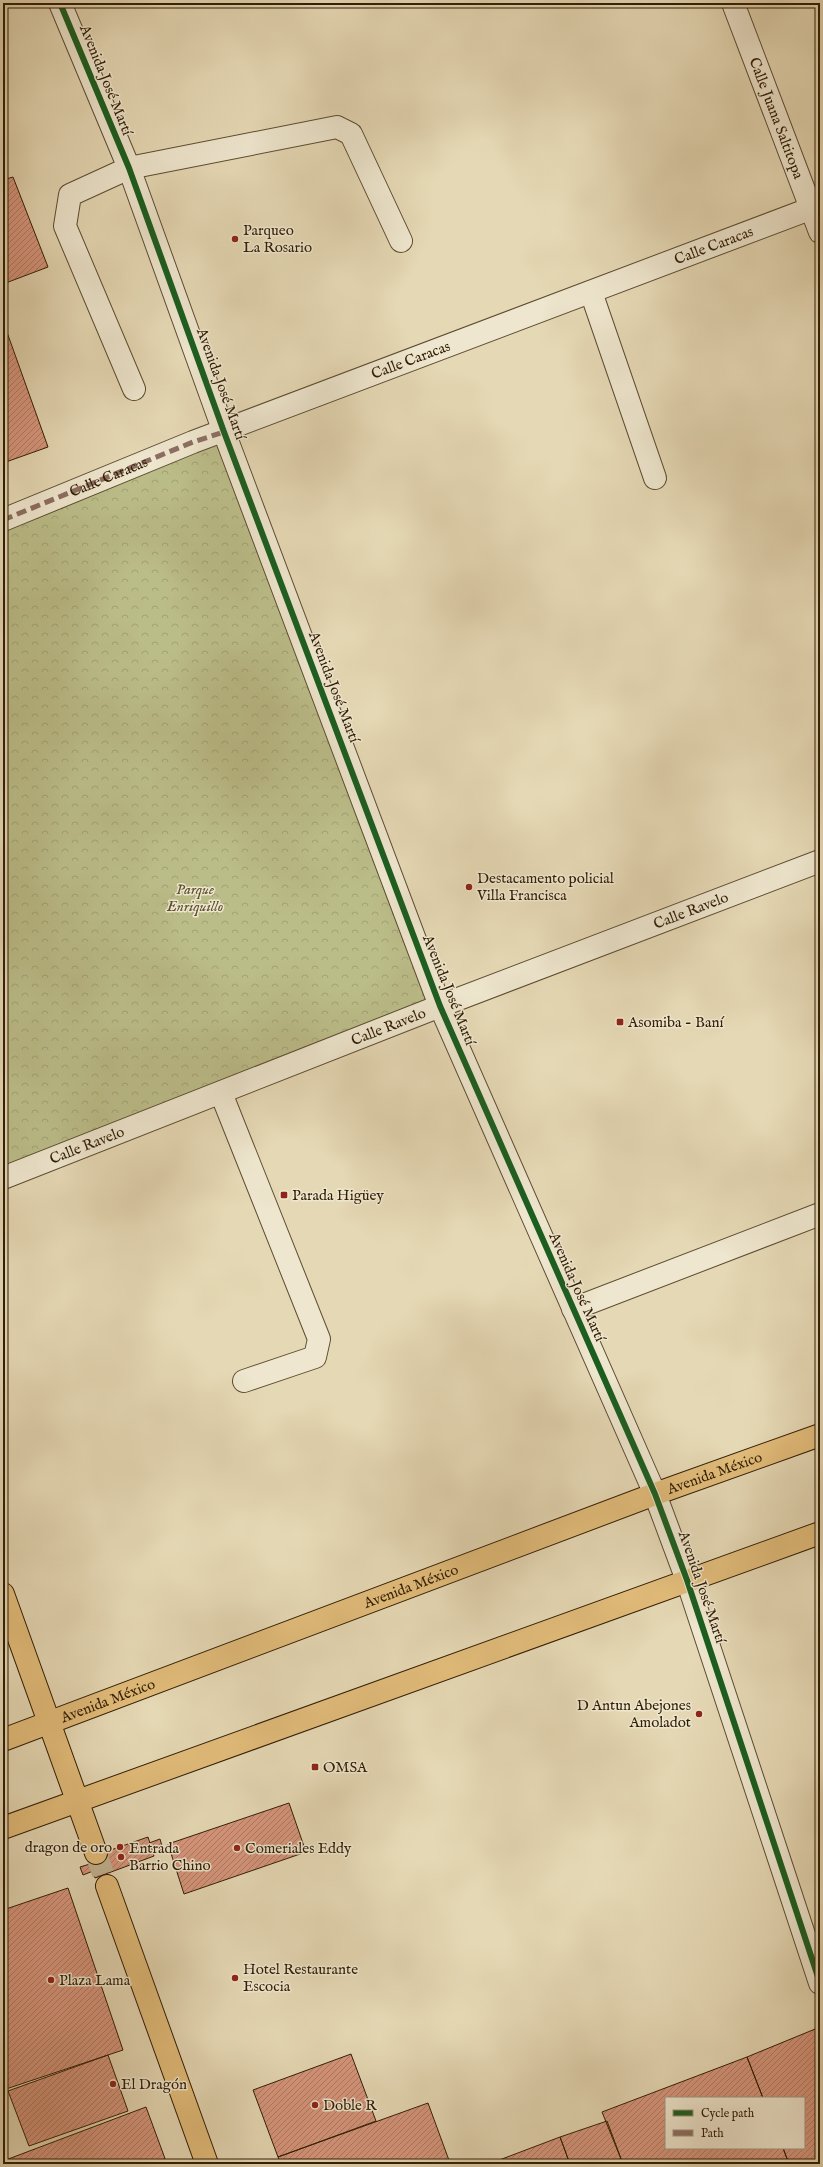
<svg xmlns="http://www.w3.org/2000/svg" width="823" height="2167" font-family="'IM FELL English',serif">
  <defs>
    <pattern id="park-crowns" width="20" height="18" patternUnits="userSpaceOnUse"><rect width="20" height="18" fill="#bbbd89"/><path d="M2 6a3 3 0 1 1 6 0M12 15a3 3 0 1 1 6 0" fill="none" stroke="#a1a275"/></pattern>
    <pattern id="building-hatch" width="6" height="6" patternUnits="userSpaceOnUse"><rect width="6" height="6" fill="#d7967d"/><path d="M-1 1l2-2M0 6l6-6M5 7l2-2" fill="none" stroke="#af7a64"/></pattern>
  </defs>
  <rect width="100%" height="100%" fill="#e5d8b4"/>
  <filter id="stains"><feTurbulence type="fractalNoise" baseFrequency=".005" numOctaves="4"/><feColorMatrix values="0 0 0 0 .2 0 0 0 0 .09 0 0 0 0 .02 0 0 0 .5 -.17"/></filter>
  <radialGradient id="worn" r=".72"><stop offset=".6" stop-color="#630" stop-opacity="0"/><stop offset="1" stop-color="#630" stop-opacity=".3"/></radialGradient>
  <path fill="url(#park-crowns)" stroke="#766d47" d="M224,432L440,1006L3,1178V521Z"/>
  <path fill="url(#building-hatch)" stroke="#301d05" d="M13,177L48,267L3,284V180Z
    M3,321L48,447L3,463Z
    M289,1803L306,1852L184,1894L168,1844Z
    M148,1837L154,1856L95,1878L88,1858Z
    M160,1839L162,1846L152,1850L149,1843Z
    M90,1864L93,1871L83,1875L80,1867Z
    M68,1888L123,2050L3,2090V1910Z
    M820,2027V2164H789L783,2148H804V2098H763L747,2057Z
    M351,2054L376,2121L278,2157L253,2090Z
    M108,2055L128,2111L29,2146L8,2091Z
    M747,2057L763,2098H666V2148H783L789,2164H623L602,2112Z
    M428,2103L450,2163L281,2164L278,2157Z
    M146,2107L167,2164H3V2161Z
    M607,2121L623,2164H570L560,2137Z
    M560,2137L570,2164H504L502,2159Z
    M502,2159L504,2164H489Z"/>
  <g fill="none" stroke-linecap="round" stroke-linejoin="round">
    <path stroke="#c1b391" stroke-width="22" stroke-dasharray="22 11" stroke-linecap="butt" d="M96,1853L107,1886"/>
    <defs>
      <g id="minor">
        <path d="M60,3L129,168L224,432L440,1006L655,1494L687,1580L820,1983"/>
        <path id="s1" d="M733,3L820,232"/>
        <path d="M591,292L655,478"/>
        <path d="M134,389L65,226L70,195L129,168L337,127L351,134L401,241"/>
        <path id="s2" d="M3,520L193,442L820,205"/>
        <path d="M221,1093L319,1339L315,1357L244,1381"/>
        <path id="s3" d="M3,1178L440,1006L820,861"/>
        <path d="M573,1309L820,1214"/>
      </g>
      <g id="major">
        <path d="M3,1594L96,1853"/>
        <path id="s4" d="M3,1740L655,1494L820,1435"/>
        <path d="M3,1828L820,1533"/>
        <path d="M107,1886L207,2164"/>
      </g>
    </defs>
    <use href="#minor" stroke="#5d4c31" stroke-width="24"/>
    <use href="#major" stroke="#301d05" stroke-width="24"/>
    <use href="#minor" stroke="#eee6ce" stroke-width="22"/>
    <use href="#major" stroke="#e2bc7a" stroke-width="22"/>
    <path stroke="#8d6e63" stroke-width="5" stroke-dasharray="10 5" stroke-linecap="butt" d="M3,520L193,442L224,432"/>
    <defs>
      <path id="cycleway" d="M60,3L129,168L224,432L440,1006L655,1494L687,1580L820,1983"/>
    </defs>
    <use href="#cycleway" stroke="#eee6ce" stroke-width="8"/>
    <use href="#cycleway" stroke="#1b5e20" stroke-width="6"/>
  </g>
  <g fill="#8f2418" stroke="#eee6ce" stroke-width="1.5">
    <circle cx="235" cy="239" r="4"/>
    <circle cx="469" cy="887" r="4"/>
    <rect x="616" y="1018" width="8" height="8" rx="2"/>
    <rect x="280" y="1191" width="8" height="8" rx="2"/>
    <circle cx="699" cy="1714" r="4"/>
    <rect x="311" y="1763" width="8" height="8" rx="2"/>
    <circle cx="120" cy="1847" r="4"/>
    <circle cx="237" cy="1848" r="4"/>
    <circle cx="121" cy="1857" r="4"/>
    <circle cx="235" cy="1978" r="4"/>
    <circle cx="51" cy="1980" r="4"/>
    <circle cx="113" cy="2084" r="4"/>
    <circle cx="315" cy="2105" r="4"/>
  </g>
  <g text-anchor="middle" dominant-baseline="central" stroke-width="3" stroke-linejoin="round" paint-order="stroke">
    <g font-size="15" fill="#301d05" stroke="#eee6ce">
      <text transform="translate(106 80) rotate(68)">Avenida José Martí</text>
      <text stroke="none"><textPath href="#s1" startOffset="123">Calle Juana Saltitopa</textPath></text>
      <text stroke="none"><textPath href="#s2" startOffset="762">Calle Caracas</textPath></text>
      <text stroke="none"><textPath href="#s2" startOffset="438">Calle Caracas</textPath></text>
      <text transform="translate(221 384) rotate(70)">Avenida José Martí</text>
      <text stroke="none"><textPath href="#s2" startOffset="114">Calle Caracas</textPath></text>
      <text transform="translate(334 687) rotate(69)">Avenida José Martí</text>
      <text stroke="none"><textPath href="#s3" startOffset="738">Calle Ravelo</textPath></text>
      <text transform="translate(449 990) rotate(68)">Avenida José Martí</text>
      <text stroke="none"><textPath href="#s3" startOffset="414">Calle Ravelo</textPath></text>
      <text stroke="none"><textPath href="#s3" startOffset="90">Calle Ravelo</textPath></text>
      <text transform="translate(577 1287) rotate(66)">Avenida José Martí</text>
      <text stroke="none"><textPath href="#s4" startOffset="760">Avenida México</textPath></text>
      <text stroke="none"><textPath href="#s4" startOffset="436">Avenida México</textPath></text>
      <text transform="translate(702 1587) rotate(71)">Avenida José Martí</text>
      <text stroke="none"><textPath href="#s4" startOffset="112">Avenida México</textPath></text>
    </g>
    <g font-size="15" fill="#301d05" stroke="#eee6ce" text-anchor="start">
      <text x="243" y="230">Parqueo<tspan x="243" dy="17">La Rosario</tspan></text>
      <text x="477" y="878">Destacamento policial<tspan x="477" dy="17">Villa Francisca</tspan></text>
      <text x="628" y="1022">Asomiba - Baní</text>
      <text x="292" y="1195">Parada Higüey</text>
      <text x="691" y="1705" text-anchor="end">D Antun Abejones<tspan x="691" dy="17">Amoladot</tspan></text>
      <text x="323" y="1767">OMSA</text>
      <text x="112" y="1847" text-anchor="end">dragon de oro</text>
      <text x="129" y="1848">Entrada<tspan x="129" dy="17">Barrio Chino</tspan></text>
      <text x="245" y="1848">Comeriales Eddy</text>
      <text x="243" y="1969">Hotel Restaurante<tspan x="243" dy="17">Escocia</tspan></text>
      <text x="59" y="1980">Plaza Lama</text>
      <text x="121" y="2084">El Dragón</text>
      <text x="323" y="2105">Doble R</text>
    </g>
    <g font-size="15" font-style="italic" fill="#5a4d2d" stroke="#eee6ce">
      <text x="195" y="889">Parque<tspan x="195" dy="17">Enriquillo</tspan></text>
    </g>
  </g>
  <rect width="823" height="2167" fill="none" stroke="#e5d8b4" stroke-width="16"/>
  <rect x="4" y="4" width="815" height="2159" fill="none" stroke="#301d05" stroke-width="2"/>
  <rect x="8" y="8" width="807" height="2151" fill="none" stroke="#301d05"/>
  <rect x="665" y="2097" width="140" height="52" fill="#eee6ce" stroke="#a2967e"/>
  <rect x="673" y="2110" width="20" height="6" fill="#1b5e20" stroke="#a2967e"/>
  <text x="701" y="2117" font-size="12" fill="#301d05">Cycle path</text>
  <rect x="673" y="2130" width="20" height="6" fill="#8d6e63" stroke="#a2967e"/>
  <text x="701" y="2137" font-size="12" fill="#301d05">Path</text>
  <rect width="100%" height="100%" filter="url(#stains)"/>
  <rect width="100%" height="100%" fill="url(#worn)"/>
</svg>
